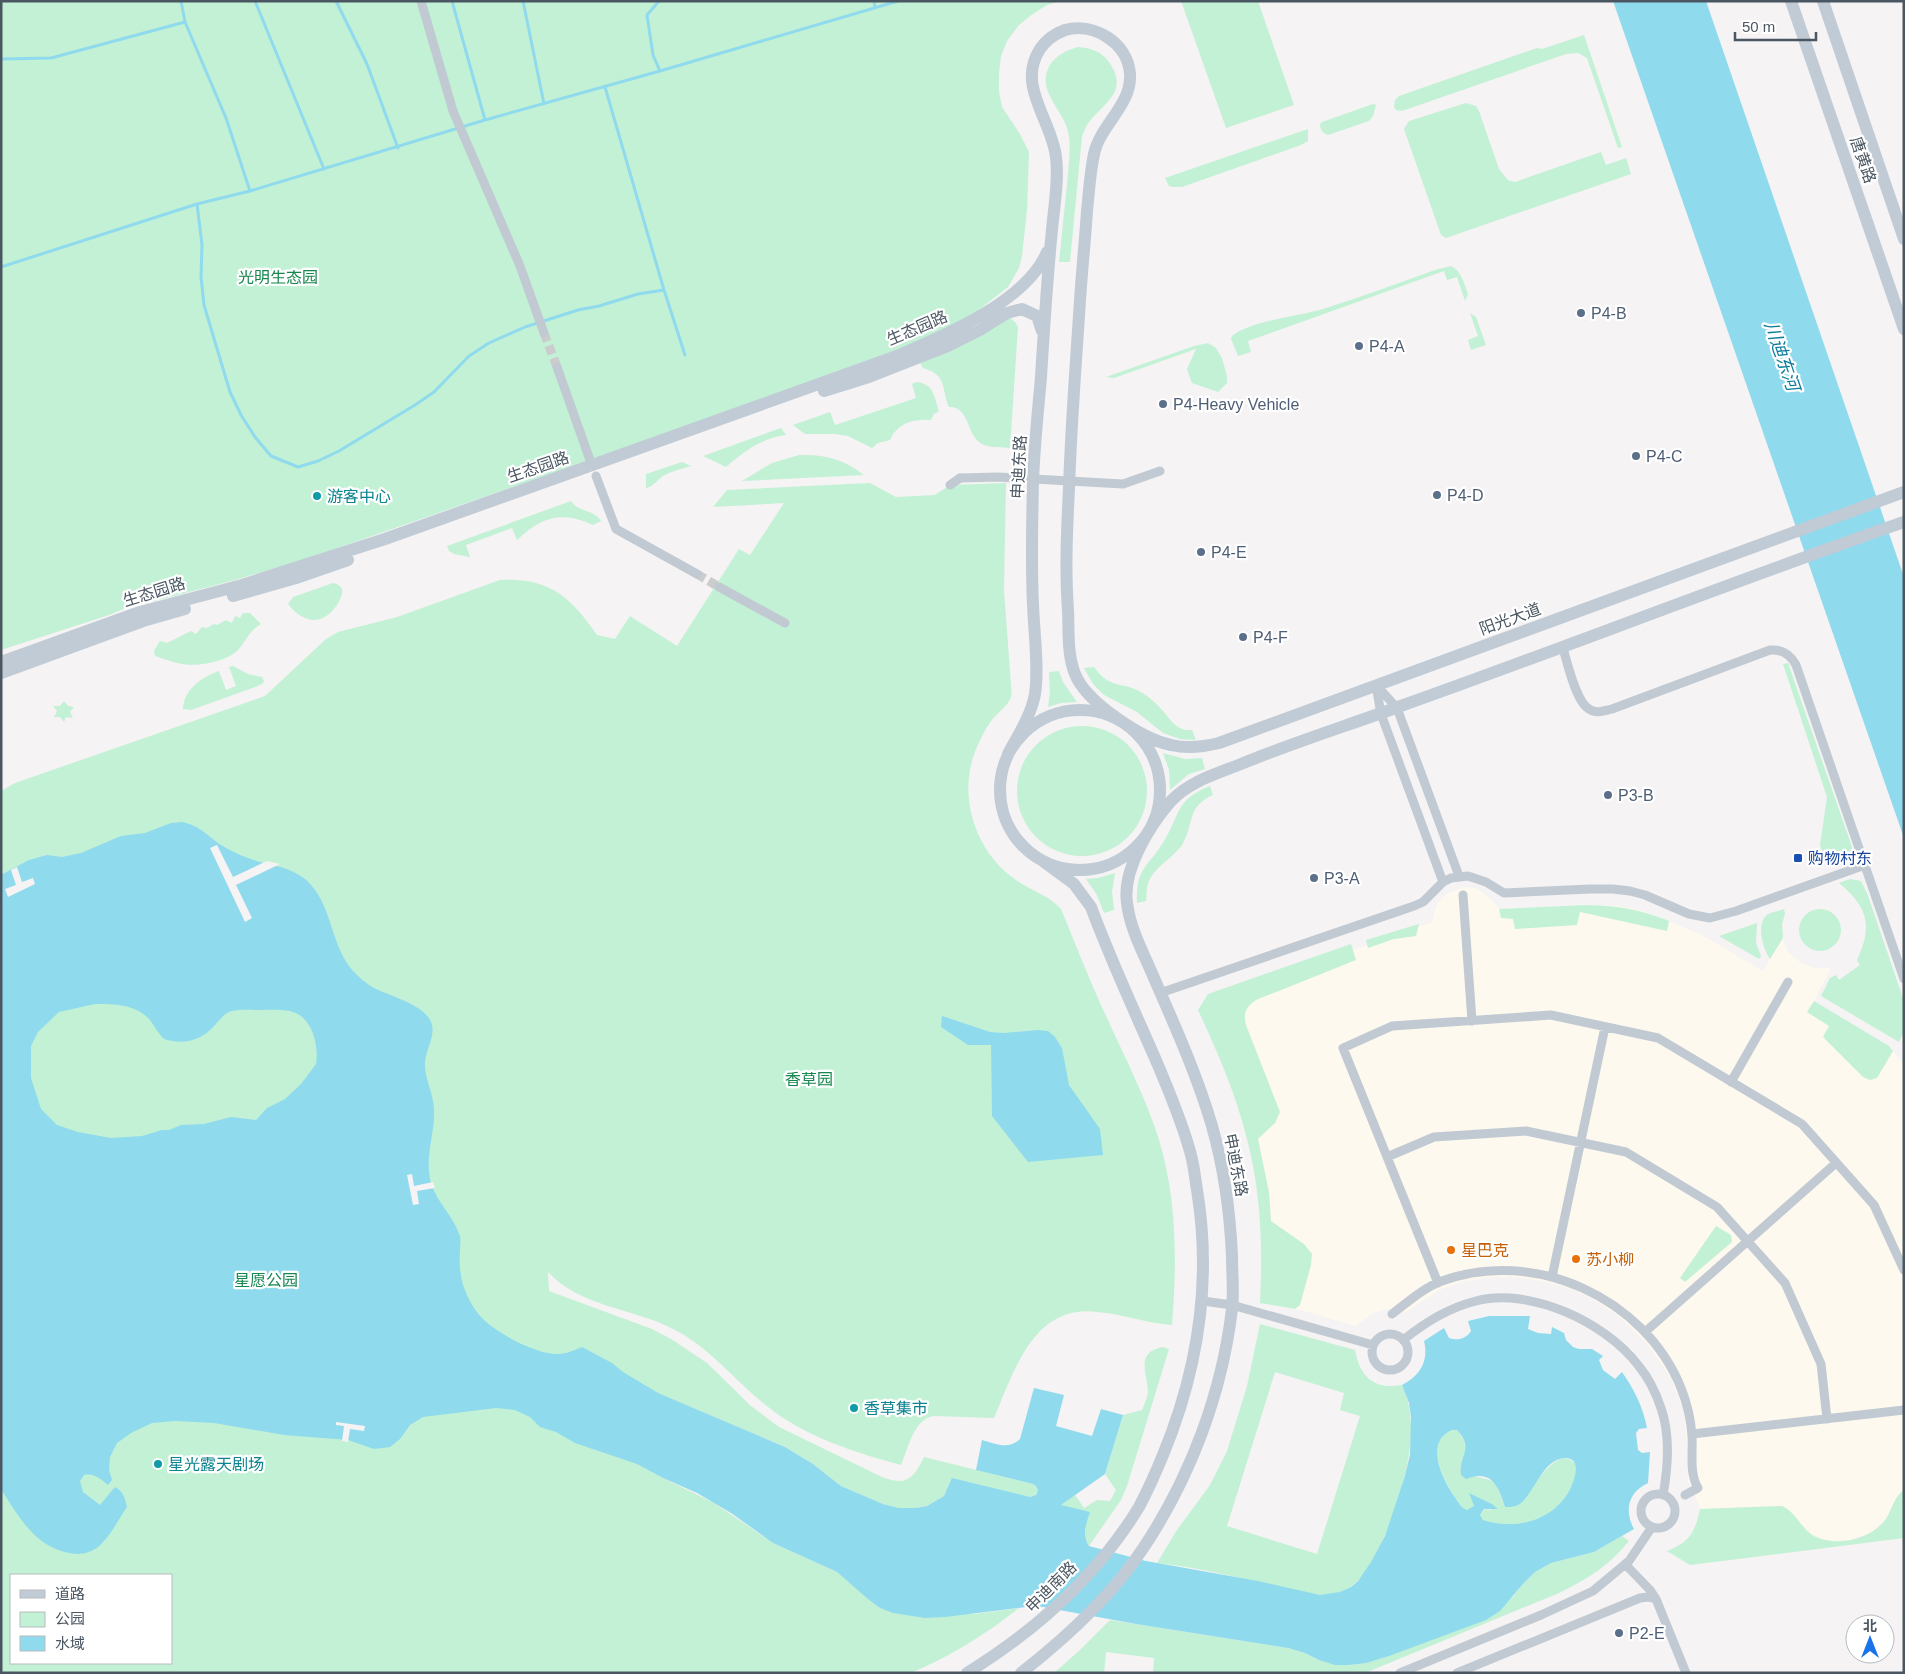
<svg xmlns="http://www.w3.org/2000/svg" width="1905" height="1674" font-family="Arial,'Noto Sans SC',sans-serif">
  <rect width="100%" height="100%" fill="#f5f3f3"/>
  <path fill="#fdf9ef" d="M1464,887L1475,888L1486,894L1499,909L1587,905L1618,906L1644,911L1702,935L1763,971L1783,938L1788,952L1801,963L1815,968H1831L1814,1001L1889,1046L1904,1064V1490L1896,1498L1887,1517L1872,1532L1850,1540L1837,1541L1822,1539L1812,1534L1782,1506L1700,1509L1693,1489L1688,1482L1687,1447L1684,1412L1671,1378L1648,1345L1623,1320L1600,1303L1572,1289L1547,1282L1518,1277H1489L1462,1282L1439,1290L1406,1312L1387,1309L1373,1313L1356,1326L1304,1311L1273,1306L1260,1147L1222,997L1432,922L1437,903L1446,894Z"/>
  <path fill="#c3f1d5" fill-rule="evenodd" d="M1,1H1061L1047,5L1030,16L1019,25L1007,41L1001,56L999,74V91L1002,107L1020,134L1029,152L1027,210L1022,256L1019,268L1008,287L963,322L919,342L717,416L300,561L235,580L151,602L142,595L128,599L126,608L109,615L1,650Z
    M1181,1H1258L1294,105L1226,128Z
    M1584,35L1622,147L1618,148L1587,58L1578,53L1566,54L1402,111L1396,110L1394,107L1395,100L1399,96L1537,48L1542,49Z
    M1078,47C1092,48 1103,52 1111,65C1129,94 1100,105 1087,125C1085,128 1084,132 1082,136L1070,262H1059C1062,236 1064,211 1067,185C1068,170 1071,151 1069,136C1066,113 1043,98 1046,76C1049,59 1063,51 1078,47Z
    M1466,103L1476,106L1479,111L1499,169L1508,180L1515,182L1601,152L1606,165L1626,158L1631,174L1446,238L1441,235L1404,129L1409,121Z
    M1373,104L1376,105L1373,116L1369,121L1328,135C1323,134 1320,129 1320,124L1322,122Z
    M1308,129V141L1301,145L1182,187H1172L1169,186L1165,178Z
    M1451,266C1461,270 1464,284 1468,294L1465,301L1457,277L1447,280L1444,271L1248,341L1251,352L1238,356L1231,339L1232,336C1250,321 1300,316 1323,309C1361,297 1398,283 1435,270Z
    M1470,313L1476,317L1486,345L1471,350L1468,340L1478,336Z
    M1008,316L1015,322L1018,327L1010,448C1001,447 990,448 982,444C966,436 970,406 949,407C941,389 948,375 923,368L919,361Z
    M1208,343L1216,348L1222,358L1227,376V383L1218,392L1192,383L1187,369L1196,349L1114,378L1106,377L1194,346Z
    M917,382C934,384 934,397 939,411L934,414L931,420C913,419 898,423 890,440L878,443L872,448L848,436L835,434H805L793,425L830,412L835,425L916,398L912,384Z
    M781,428L786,435C762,438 744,451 726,467L703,456Z
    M799,455C824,454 844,459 864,475L742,481L772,463Z
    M682,462L691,466C681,469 672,471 663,476C657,480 653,487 646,488V474Z
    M870,483L896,497L935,495L950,485L1006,483L1004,590L1011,685C1011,688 1012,694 1011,697C1008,706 997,713 991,721C985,729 981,738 977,747C956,794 975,852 1016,880C1031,891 1049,895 1061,909C1076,945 1090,982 1107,1018C1125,1058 1146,1098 1159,1140C1177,1199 1177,1263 1172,1325C1146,1323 1122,1314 1097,1312C1033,1304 1014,1372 994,1418L934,1416C914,1418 908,1449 901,1465C854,1452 805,1437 767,1406C736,1382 712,1350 677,1331C636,1308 581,1308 548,1272L549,1291L652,1329L671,1339L707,1363L751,1406L779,1427L882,1477C906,1486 913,1480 924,1457L1033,1484C1038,1487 1039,1490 1036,1495L1030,1497L948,1488L944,1496L927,1506L915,1508H899L883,1504L841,1486L813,1464L785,1447L669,1398L638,1464L663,1478L714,1503L773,1543L837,1572L880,1608L975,1614L1019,1608C983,1636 953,1655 911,1673H1V791L15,783L265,696L326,639L338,632L397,617L500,580C549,577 571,597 597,635L615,639L630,616L677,646L739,549L750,555L784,503L713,507L727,490ZM11,1575H171V1663H11Z
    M571,501C579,513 594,509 601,521L593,525C562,511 542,516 517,540L512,528L466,545L470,557L454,554L449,551L447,546Z
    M333,583C337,584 341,585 342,590C343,595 339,601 337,605C322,627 303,623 288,604L293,597Z
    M243,613H250L261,624C249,631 246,641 238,650C233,655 224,659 217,661C190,668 181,665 155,656L154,651L160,641L167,643L191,631L196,634L202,627L207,628L214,624L217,625L226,620L232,623L235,616L240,618Z
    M1788,663L1852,847L1850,858L1837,867L1827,866L1820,845L1827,797L1783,664Z
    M233,666L248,674L262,677L264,681L262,684L255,687L191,710L183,709C184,689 202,677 219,671L226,690L236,686L229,667Z
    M1094,667C1111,691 1123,680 1144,694C1150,698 1157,704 1162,710C1172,721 1176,731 1192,730L1196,740L1180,739L1163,733L1137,712L1104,695L1093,684L1084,668Z
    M1059,671L1063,682L1077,702L1061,703L1048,707L1050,692L1049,672Z
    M64,701L68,706L74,707L70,712L73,718L66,717L64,722L60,717H54L57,711L53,706H60Z
    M1017 791a65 65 0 1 1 130 0a65 65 0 1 1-130 0Z
    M1163,753L1185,759L1202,758L1205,769L1189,774L1170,790L1169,770Z
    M1210,786L1213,795C1186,807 1195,823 1182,845C1173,858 1157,865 1150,879C1146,886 1147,894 1146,901L1137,903C1136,866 1148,868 1164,841C1181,813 1175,800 1210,786Z
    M1115,873L1112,892L1114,910L1104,913L1097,895L1086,879L1098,878Z
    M1850,879L1861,881L1867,893L1904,1001V1031L1899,1042L1821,996L1830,978L1836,975L1839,980L1860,965L1857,960C1873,926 1868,907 1839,883Z
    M1587,905C1619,906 1639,909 1669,921L1667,931L1580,912L1577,925L1515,929L1513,919L1501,918L1499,909Z
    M1799 930a21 21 0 1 1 42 0a21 21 0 1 1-42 0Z
    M1784,909L1785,914L1782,924L1783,938L1770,959C1763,949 1755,923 1768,914C1772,912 1779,911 1784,909Z
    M1757,923L1756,943L1761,956L1759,959L1719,936Z
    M1419,924L1416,936L1394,939L1368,948L1366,940Z
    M1351,944L1356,960L1256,1000C1246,1007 1243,1013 1246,1025L1280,1112L1275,1123L1258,1139L1269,1192L1271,1221L1304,1244L1312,1254L1311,1265L1300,1305L1295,1309L1260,1303C1263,1247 1261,1193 1247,1139C1236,1094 1217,1051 1198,1010L1208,994Z
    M1814,1001L1889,1046L1893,1051L1877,1078L1870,1080L1863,1077L1823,1037L1829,1026L1807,1012Z
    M1716,1226L1731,1235L1732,1242L1685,1282L1680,1278Z
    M1260,1324L1355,1350C1360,1377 1374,1390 1402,1385C1419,1422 1409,1463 1398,1500C1391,1524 1371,1574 1349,1588C1341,1593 1330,1596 1320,1595C1303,1595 1285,1588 1268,1584C1232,1576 1194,1567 1157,1563L1177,1530L1210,1485L1227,1451L1247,1386ZM1275,1372L1344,1393L1340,1410L1360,1416L1317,1554L1227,1526Z
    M1163,1347L1169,1349L1127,1486L1121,1500L1089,1546C1085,1538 1085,1533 1086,1524L1061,1505L1075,1495L1084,1508L1097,1500L1110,1501L1116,1490L1105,1474L1123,1415L1142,1410C1144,1405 1148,1397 1148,1391C1147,1373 1135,1352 1163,1347Z
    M1452,1430H1457C1469,1443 1466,1454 1460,1469L1474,1476L1490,1480L1496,1484L1505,1507C1510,1507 1515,1507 1520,1503C1530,1495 1554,1446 1572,1461C1577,1464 1576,1470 1575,1475C1574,1481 1571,1487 1568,1493C1550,1522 1514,1530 1483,1520L1480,1515L1485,1509L1491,1510L1492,1504L1470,1494L1474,1506L1467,1510C1461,1508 1457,1502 1454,1496C1442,1479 1424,1442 1452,1430Z
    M1904,1490V1538L1690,1565L1667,1551C1690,1542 1695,1532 1700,1509L1782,1506C1796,1512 1800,1527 1812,1535C1835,1548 1871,1540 1886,1519C1892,1509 1894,1497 1904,1490Z
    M1622,1536L1629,1541C1610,1565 1586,1580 1559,1593L1365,1673H1153L1154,1658L1106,1652L1104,1673H1054L1080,1650L1110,1620L1288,1648L1305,1653L1319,1660L1512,1598L1523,1584L1535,1572L1551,1563L1594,1552Z"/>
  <path fill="#90daee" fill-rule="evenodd" d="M1613,1H1706L1904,577V838Z
    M182,822C201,826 206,835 221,845C229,850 240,855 248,858C268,866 288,865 305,879C334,903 329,949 357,975C361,979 365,982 369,985C385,996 427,1003 432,1025C435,1036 426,1050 425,1062C424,1079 434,1093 434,1110C435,1130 427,1151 429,1171C430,1197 452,1212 460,1236C461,1240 460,1245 460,1251C459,1262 460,1274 463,1285C467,1296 473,1309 482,1318C496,1333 539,1356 560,1354C568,1353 575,1350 582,1347L612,1363L623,1372L658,1393L785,1447L813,1464L841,1486L883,1504L899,1508H915L927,1506L944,1496L952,1478L1022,1495L1030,1497L1036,1495C1039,1490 1038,1487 1033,1484L976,1470L982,1440C996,1444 1009,1450 1020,1439L1034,1388L1064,1395L1056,1426L1092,1436L1101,1409L1123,1415L1105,1474L1061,1505L1090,1512C1086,1524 1082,1535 1089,1546L1146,1561L1258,1581L1320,1595L1340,1592L1351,1587L1358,1581L1371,1562L1385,1536L1404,1479L1410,1455L1411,1417L1409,1403L1402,1385C1420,1376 1429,1361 1424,1341L1444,1328L1449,1338C1457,1341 1466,1339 1471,1331L1468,1321L1489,1316H1530L1528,1329L1538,1333L1551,1334L1552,1327L1564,1333L1566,1340L1573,1347L1579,1349H1592L1603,1356L1599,1360L1603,1370L1615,1379L1622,1372C1634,1389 1643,1407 1647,1428L1639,1429L1636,1433L1638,1450L1642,1453L1650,1452L1648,1483C1628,1492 1624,1511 1634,1529L1594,1552L1551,1563L1535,1572L1523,1584L1500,1611L1486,1620L1389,1656L1366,1663L1348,1665H1335L1319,1660L1305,1653L1288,1648L1136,1624L1043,1607H1026L945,1617L925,1618L893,1613L880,1608L868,1599L837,1572L773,1543L731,1513L697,1493L663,1478L637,1464L575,1443L556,1432L540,1427L530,1417L515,1410L496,1408L423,1417L410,1425L400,1439L390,1447L374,1449L348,1440L284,1435L214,1423L175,1421L152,1423L131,1433L117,1443L110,1457L109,1470L112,1480L108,1485C100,1479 95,1473 84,1475L80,1481L83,1492L100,1505L115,1487C123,1491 125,1498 127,1507C118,1520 110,1537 98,1547C88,1554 80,1555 69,1553C34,1546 19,1517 1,1489V875L29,860L47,855L62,857L81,853L121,836L145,833L171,823ZM95,1004C114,1004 136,1004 150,1020C155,1027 158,1033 164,1039C184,1045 201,1041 215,1025C220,1020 225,1012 232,1011C240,1009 251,1010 259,1010C270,1010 283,1009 293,1012C313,1018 319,1047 316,1064L301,1084L285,1099L267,1108L256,1120L231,1117L204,1124L181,1125L169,1130H162L142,1136L111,1138L78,1132L57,1125L41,1109L31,1078V1046L38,1032L59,1012ZM1452,1430H1457C1475,1449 1458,1456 1461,1475L1466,1479C1492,1469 1498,1486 1505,1507C1508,1507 1513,1507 1516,1506C1534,1498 1541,1459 1565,1458C1584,1458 1573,1484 1568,1493C1550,1522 1514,1530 1483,1520L1480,1515L1484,1509H1498L1492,1504L1469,1493L1474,1506L1467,1510C1461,1508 1458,1502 1454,1496C1442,1479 1424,1442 1452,1430Z
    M942,1016L990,1032L1003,1033L1038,1030L1048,1031L1055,1037L1062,1048L1069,1085L1100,1129L1103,1155L1028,1162L992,1116L991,1045H968L941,1027Z"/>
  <path fill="#f5f3f3" d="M217,845L233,877L267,861L280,864L236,885L252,918L245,922L210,848Z
    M17,867L22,882L33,878L35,884L8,897L5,889L16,885L11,870Z
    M412,1174L414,1186L433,1182L435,1188L417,1191L419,1204L413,1205L407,1175Z
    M336,1422L365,1426L364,1431L350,1429L348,1442L342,1441L344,1426L336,1425Z"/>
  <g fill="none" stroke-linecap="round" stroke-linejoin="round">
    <path stroke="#90daee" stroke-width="3" d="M255,1L324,169
      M336,1L367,64L398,148
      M452,1L485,120
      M523,1L544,104
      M659,1L647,15L653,55L660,71
      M874,1L875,8
      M185,22L226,118L250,191
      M1,59L51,58L185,22L181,1
      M605,87L664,290L685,355
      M197,204L202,245L201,277L204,305L230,392L241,415L255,437L271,456L298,467L318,461L339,451L415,405L434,392L469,356L489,343L525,327L578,310L599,306L638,294L664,290
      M1,267L197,204L250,191L485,120L660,71L898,1"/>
    <path stroke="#caccce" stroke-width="9" stroke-dasharray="9 4.5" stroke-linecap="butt" d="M544,333L557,367
      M697,574L719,587"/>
    <path stroke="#c1cad2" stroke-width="9" d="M421,1L453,111L520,266L544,333
      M557,367L590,460
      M596,476L616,529L697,574
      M950,485L960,478
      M719,587L785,623
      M1563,648C1567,662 1576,702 1589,709C1596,714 1604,711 1612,709L1770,650C1782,649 1790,654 1796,665L1904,979
      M1376,685L1397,708L1459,876
      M1376,685L1381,714L1443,882
      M1463,895L1472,1021
      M1160,993L1414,906L1423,902L1443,882L1451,878L1468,876L1486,882L1504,893L1590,889H1613L1630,891L1645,895L1689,914L1710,918L1736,911L1865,865
      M1731,1082L1788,982
      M1387,1157L1434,1137L1526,1131L1626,1152L1717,1207L1785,1283L1821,1364L1827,1419
      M1552,1277L1605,1027
      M1438,1283L1343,1048L1392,1026L1551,1015L1658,1038L1802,1124L1874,1205L1904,1270
      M1203,1301L1232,1305L1373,1345
      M1392,1314C1408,1302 1423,1288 1442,1281C1534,1247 1645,1298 1681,1388C1687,1403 1691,1421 1692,1436C1693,1453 1689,1473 1698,1488L1685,1495
      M1645,1332L1836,1163
      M1372 1352a18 18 0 1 1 36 0a18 18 0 1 1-36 0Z
      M1403,1340C1426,1322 1448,1308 1476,1301C1530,1287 1605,1322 1638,1365C1648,1377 1656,1393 1661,1408C1670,1434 1668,1468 1663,1495
      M1692,1434L1904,1410
      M1641 1511a17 17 0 1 1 34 0a17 17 0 1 1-34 0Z
      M1625,1564L1650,1590L1656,1599L1686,1673
      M1400,1673L1541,1615L1593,1591L1629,1561L1652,1527
      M1457,1673L1640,1598L1648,1597L1656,1599"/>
    <path stroke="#c1cbd6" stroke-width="12" d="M1791,1L1904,329
      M1823,1L1904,239
      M824,391L869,377L948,346L980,330L1007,313L1022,309L1037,316L1042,331
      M233,596L296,578L348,560
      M1,662L140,612L242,585L385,539L897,356C944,336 1027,301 1047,252
      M1,673L143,621L185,609
      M1000 790a80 80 0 1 1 160 0a80 80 0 1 1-160 0Z
      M1008,754C1018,735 1031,716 1035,694C1039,668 1034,632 1033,605C1031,564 1032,523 1033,483C1034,447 1038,412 1041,377C1044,328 1047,279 1052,230C1054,206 1059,181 1056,157C1052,120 1016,86 1040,49C1046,40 1054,34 1065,30C1094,22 1128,43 1130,74C1132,105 1100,125 1094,154C1090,173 1089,192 1087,211C1085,241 1082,270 1080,300C1076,363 1071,425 1069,488C1067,528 1065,569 1068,610C1069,631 1067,654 1075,674C1086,702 1142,739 1171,745C1188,749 1203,747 1219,743L1904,492
      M967,1673C1035,1631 1097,1576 1139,1507C1148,1490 1156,1472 1163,1455C1198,1370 1212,1281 1197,1190C1195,1178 1194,1166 1191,1155C1183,1124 1170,1094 1158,1065C1135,1012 1111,961 1091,907L1074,884L1044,862
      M1021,1673C1067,1637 1112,1596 1144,1547C1191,1476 1222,1393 1232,1309C1234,1292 1232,1274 1232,1256C1230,1212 1224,1168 1212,1126C1197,1075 1175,1026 1154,978C1144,954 1130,929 1127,903C1122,870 1150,825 1171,801C1190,781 1216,774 1241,764C1292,743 1346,726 1398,707C1567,647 1734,581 1904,522"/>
    <path stroke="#c1cad2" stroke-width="9" d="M960,478L998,477L1123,484L1160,471"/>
  </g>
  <g fill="#5c6f8a" stroke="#fff" stroke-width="2">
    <circle cx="1581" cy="313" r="5"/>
    <circle cx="1359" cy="346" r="5"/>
    <circle cx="1163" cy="404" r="5"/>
    <circle cx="1636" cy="456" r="5"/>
    <circle cx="1437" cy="495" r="5"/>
    <circle cx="1201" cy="552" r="5"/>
    <circle cx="1243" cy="637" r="5"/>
    <circle cx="1608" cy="795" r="5"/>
    <circle cx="1314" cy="878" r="5"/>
    <circle cx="1619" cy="1633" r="5"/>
  </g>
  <g fill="#0f9aa8" stroke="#fff" stroke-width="2">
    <circle cx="317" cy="496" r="5"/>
    <circle cx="854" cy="1408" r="5"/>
    <circle cx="158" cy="1464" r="5"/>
  </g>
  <rect fill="#1a4fb4" stroke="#fff" stroke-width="2" x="1793" y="853" width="10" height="10" rx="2.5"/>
  <g fill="#e8710a" stroke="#fff" stroke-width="2">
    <circle cx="1451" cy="1250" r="5"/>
    <circle cx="1576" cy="1259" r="5"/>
  </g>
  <g text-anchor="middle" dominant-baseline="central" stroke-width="4.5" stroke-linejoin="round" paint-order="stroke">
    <g font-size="16" fill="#4a5661" stroke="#fff">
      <text transform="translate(1863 160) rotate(71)">唐黄路</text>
      <text transform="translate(917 328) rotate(-23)">生态园路</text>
      <text transform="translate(538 467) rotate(-19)">生态园路</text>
      <text transform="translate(1019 467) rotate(-87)">申迪东路</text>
      <text transform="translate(154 592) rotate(-17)">生态园路</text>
      <text transform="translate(1510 619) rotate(-20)">阳光大道</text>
      <text transform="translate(1236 1165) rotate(79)">申迪东路</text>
      <text transform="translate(1051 1587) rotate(-45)">申迪南路</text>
    </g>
    <g font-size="16" fill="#17864f" stroke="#fff">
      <text x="278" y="277">光明生态园</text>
      <text x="809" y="1079">香草园</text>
      <text x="266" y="1280">星愿公园</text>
    </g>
    <g font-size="16" fill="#4e5e75" stroke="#fff" text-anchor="start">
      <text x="1591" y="313">P4-B</text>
      <text x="1369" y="346">P4-A</text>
      <text x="1173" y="404">P4-Heavy Vehicle</text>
      <text x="1646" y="456">P4-C</text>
      <text x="1447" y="495">P4-D</text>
      <text x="1211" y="552">P4-E</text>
      <text x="1253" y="637">P4-F</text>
      <text x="1618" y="795">P3-B</text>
      <text x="1324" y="878">P3-A</text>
      <text x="1629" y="1633">P2-E</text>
    </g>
    <g font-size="16" fill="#0d838f" stroke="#fff" text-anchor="start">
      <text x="327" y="496">游客中心</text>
      <text x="864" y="1408">香草集市</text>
      <text x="168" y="1464">星光露天剧场</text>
    </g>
    <g font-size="16" fill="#164399" stroke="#fff" text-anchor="start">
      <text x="1808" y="858">购物村东</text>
    </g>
    <g font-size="16" fill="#c56008" stroke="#fff" text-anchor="start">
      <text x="1461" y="1250">星巴克</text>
      <text x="1586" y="1259">苏小柳</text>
    </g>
    <g font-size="18" font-style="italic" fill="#0c7c9b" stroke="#fff">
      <text transform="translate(1782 356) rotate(71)">川迪东河</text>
    </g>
  </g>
  <rect width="1905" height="1674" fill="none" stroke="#4a5661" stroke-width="5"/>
  <rect x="10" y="1574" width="162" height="90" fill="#ffffff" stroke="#b7bbc0"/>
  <rect x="20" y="1590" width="25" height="8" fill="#c1cbd6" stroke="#b7bbc0"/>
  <text x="55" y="1599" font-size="15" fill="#4a5661">道路</text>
  <rect x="20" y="1612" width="25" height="15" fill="#c3f1d5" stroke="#b7bbc0"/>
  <text x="55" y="1624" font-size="15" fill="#4a5661">公园</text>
  <rect x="20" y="1636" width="25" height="15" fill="#90daee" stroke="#b7bbc0"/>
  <text x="55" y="1649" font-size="15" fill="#4a5661">水域</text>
  <g transform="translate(1870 1639)"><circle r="24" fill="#ffffff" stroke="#b7bbc0"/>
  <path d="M0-4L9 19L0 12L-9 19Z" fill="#1a73e8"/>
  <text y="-8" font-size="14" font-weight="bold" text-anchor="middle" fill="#4a5661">北</text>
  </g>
  <path d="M1735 32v8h81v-8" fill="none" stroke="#4a5661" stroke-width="2.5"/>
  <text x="1742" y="32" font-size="15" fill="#4a5661" stroke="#ffffff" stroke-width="4" paint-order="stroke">50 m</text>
</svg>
